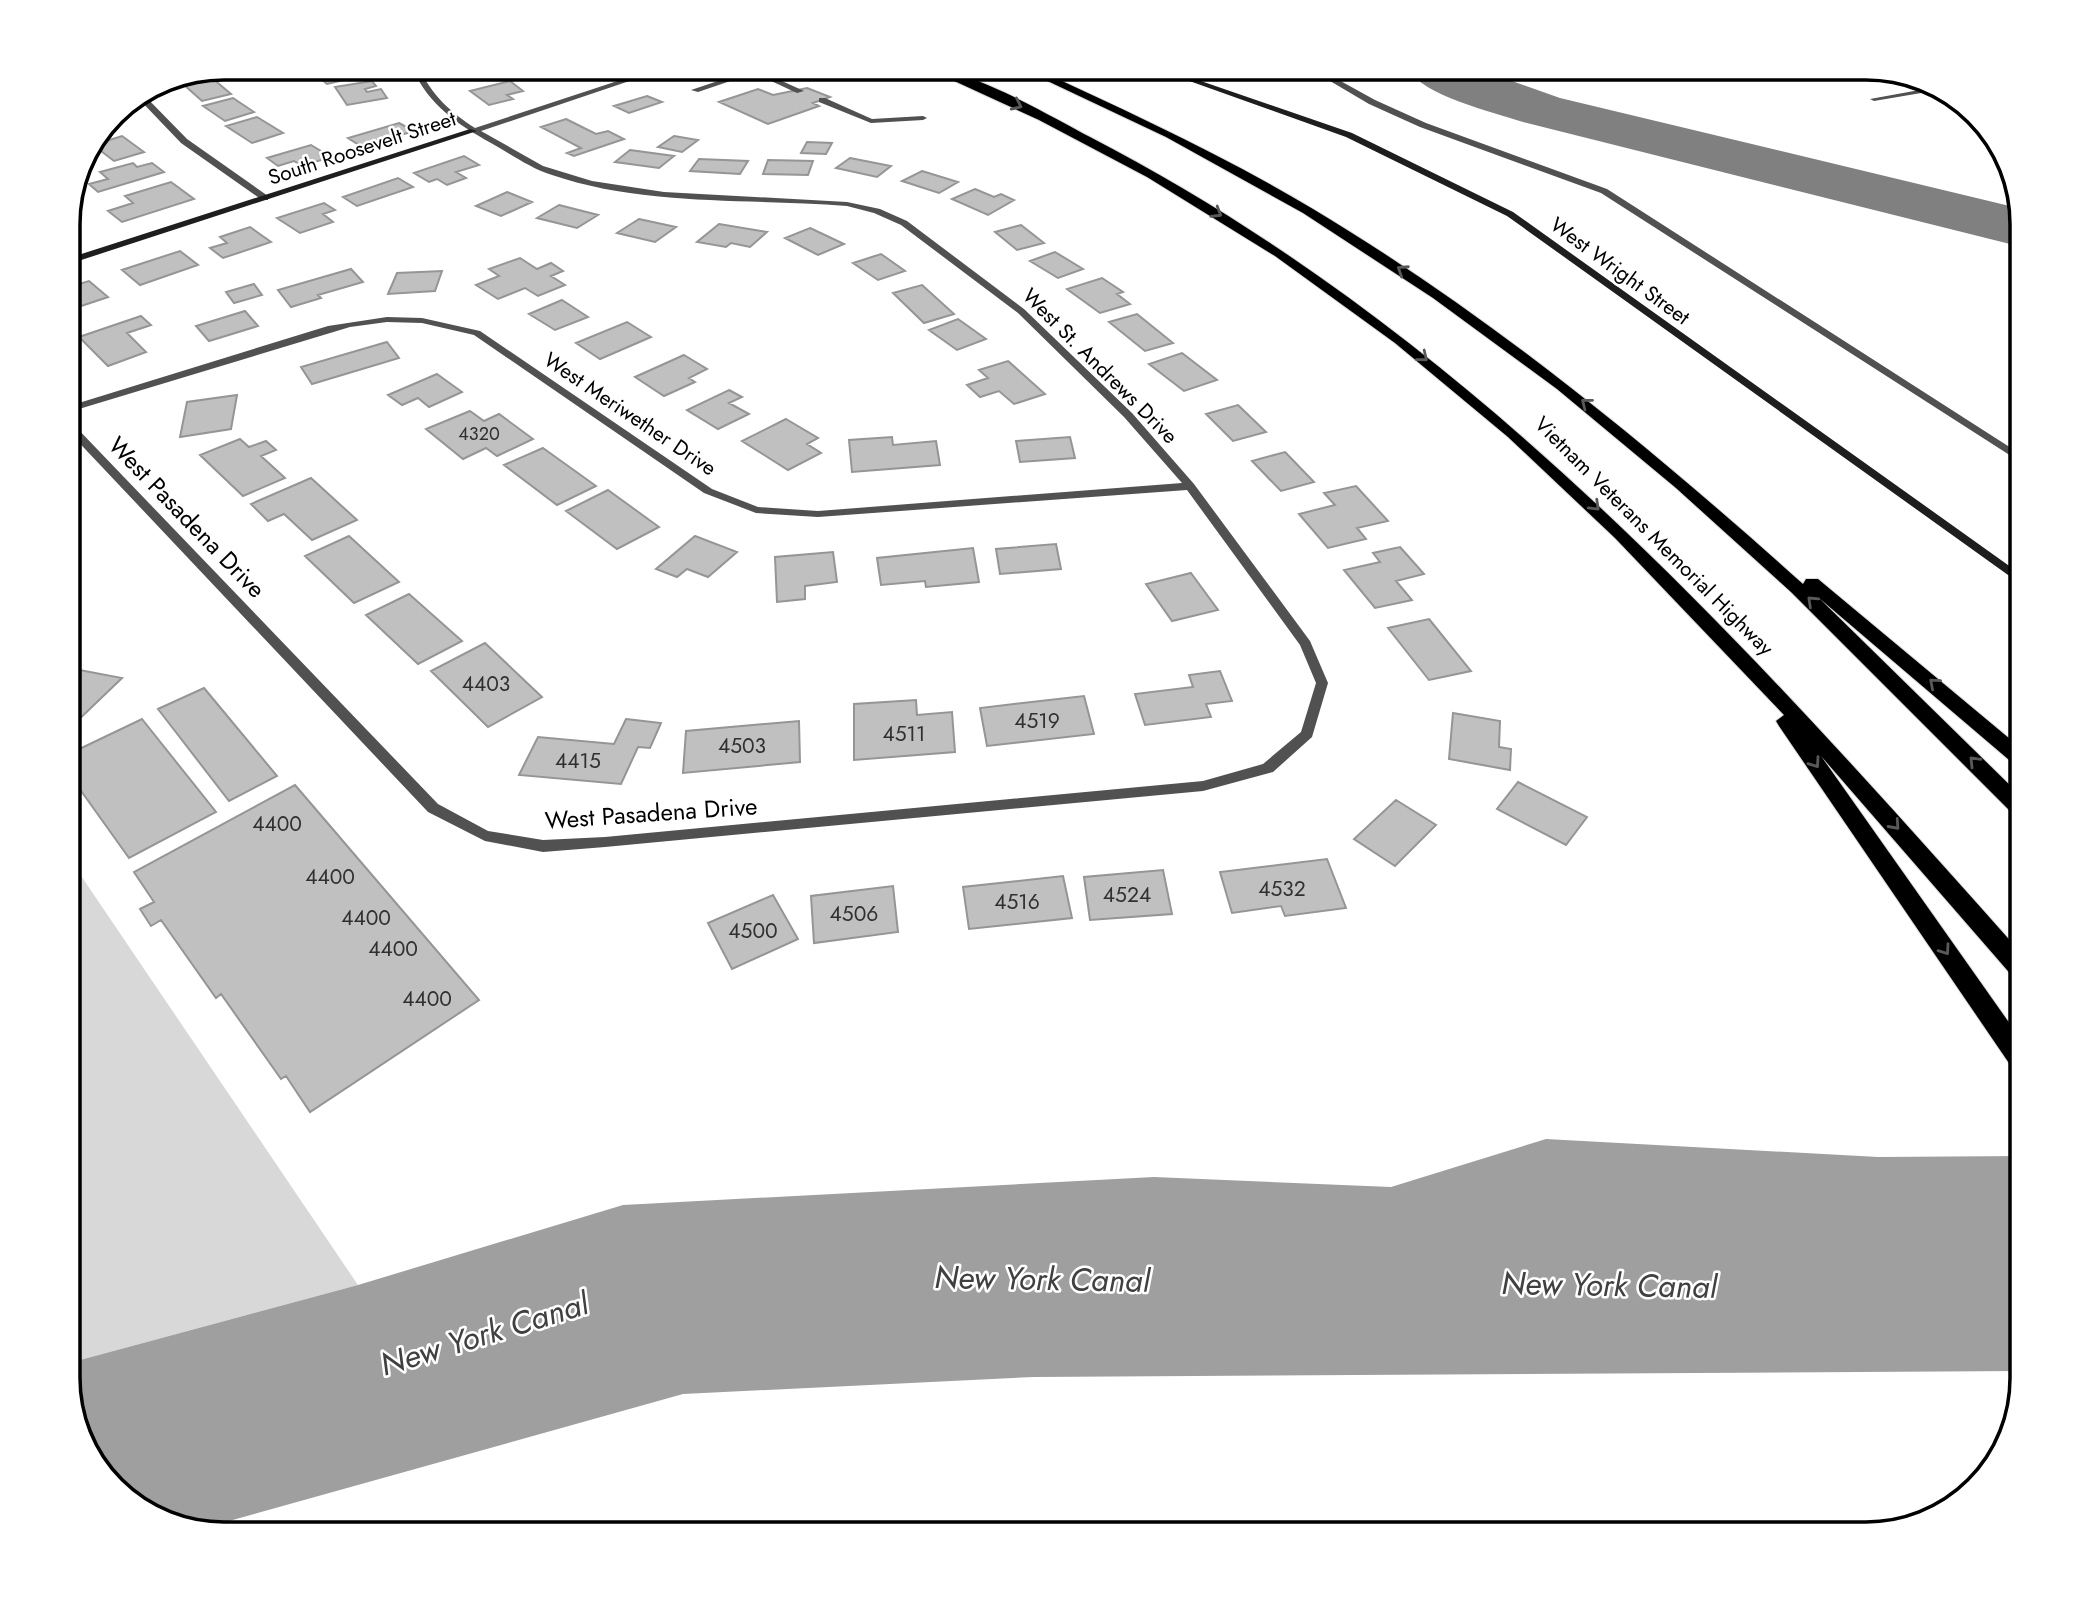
<svg xmlns="http://www.w3.org/2000/svg" width="2090" height="1603" font-family="Jost,sans-serif">
  <rect width="100%" height="100%" fill="#fff"/>
  <path fill="#d8d8d8" d="M69,858L358,1285L69,1363Z"/>
  <path fill="#9f9f9f" d="M1546,1139L1878,1157L2022,1156V1371L1034,1377L683,1394L204,1528L129,1502L85,1448L69,1388V1363L358,1285L623,1205L1154,1177L1391,1187Z"/>
  <g fill="none" stroke-linecap="round" stroke-linejoin="round">
    <path fill="#808080" fill-rule="evenodd" d="M1406,68H1475L1560,98L2018,208L2022,247L1523,122C1490,111 1426,97 1406,68Z"/>
  </g>
  <path fill="#c0c0c0" stroke="#959595" stroke-width="2" d="M330,68H368L374,73L327,84L313,72Z
    M212,78L231,94L202,101L183,84Z
    M372,81L376,86L365,89L367,92L381,89L387,98L347,105L335,87Z
    M510,81L523,91L507,95L513,99L489,105L470,91Z
    M807,88L830,97L813,103L819,106L768,124L719,102L758,89L773,95Z
    M647,96L662,102L629,113L614,106Z
    M233,98L254,112L225,121L203,106Z
    M257,117L283,133L252,143L226,126Z
    M566,119L596,134L608,131L624,139L574,156L567,153L581,148L541,127Z
    M399,123L414,131L362,147L348,138Z
    M122,136L144,152L114,161L93,145Z
    M674,136L698,140L682,152L658,147Z
    M807,142L832,143L826,154L801,153Z
    M311,145L331,157L302,166L294,161L278,166L267,158Z
    M630,150L674,156L659,168L615,162Z
    M464,156L479,165L456,172L466,178L447,185L437,179L429,182L414,173Z
    M850,158L891,166L877,177L836,168Z
    M699,159L748,161L740,174L690,171Z
    M768,160L813,161L808,175L763,174Z
    M133,163L137,167L152,163L164,172L98,192L89,184L108,179L100,172Z
    M922,171L958,182L939,193L902,181Z
    M398,178L413,187L357,206L343,197Z
    M171,182L194,199L122,222L108,211L133,203L125,196Z
    M975,189L994,197L1001,194L1014,200L988,215L952,199Z
    M507,192L532,202L501,216L476,206Z
    M324,203L335,210L323,214L333,222L300,233L277,218Z
    M559,205L598,215L577,228L537,218Z
    M639,219L676,227L655,242L617,233Z
    M719,224L767,232L750,247L731,243L726,247L697,242Z
    M1021,225L1044,243L1017,250L995,232Z
    M250,227L271,242L223,258L210,248L227,243L220,237Z
    M810,228L844,244L818,255L785,238Z
    M180,251L198,265L140,285L122,270Z
    M1055,252L1083,269L1058,278L1030,261Z
    M881,254L905,271L878,280L853,263Z
    M520,258L537,269L551,263L563,271L551,276L565,285L538,296L525,288L498,299L476,285L499,276L489,269Z
    M351,269L363,282L318,295L321,298L291,307L278,290Z
    M442,271L435,291L388,294L397,273Z
    M1102,278L1123,292L1117,294L1130,304L1100,313L1067,289Z
    M89,281L108,297L69,310V287Z
    M254,284L262,295L234,303L226,292Z
    M922,285L954,314L924,323L893,293Z
    M562,300L588,317L555,330L529,314Z
    M245,311L258,326L209,341L196,326Z
    M1137,314L1173,343L1145,351L1109,322Z
    M141,316L151,325L127,333L146,352L108,366L79,337Z
    M958,319L986,339L957,350L929,330Z
    M627,322L651,337L600,359L576,343Z
    M387,342L399,358L312,384L301,367Z
    M1182,353L1217,380L1184,391L1149,364Z
    M684,355L707,369L689,378L695,382L664,396L635,377Z
    M1008,361L1045,394L1014,404L999,391L980,397L967,385L988,378L979,370Z
    M437,374L462,392L429,407L418,398L402,405L388,395Z
    M729,390L742,397L729,403L749,414L718,429L687,410Z
    M237,395L231,429L180,437L187,402Z
    M1238,405L1266,432L1233,441L1206,414Z
    M470,411L484,421L499,414L533,439L497,456L486,448L463,459L426,429Z
    M786,419L818,438L807,444L821,453L788,470L742,441Z
    M892,437L893,445L936,441L940,465L852,472L849,440Z
    M1070,437L1075,458L1020,462L1016,441Z
    M240,439L249,447L266,441L276,450L261,456L285,478L243,496L200,455Z
    M543,448L596,486L557,505L504,465Z
    M1285,452L1314,482L1281,491L1252,461Z
    M311,478L357,520L312,540L284,514L268,521L251,504Z
    M1356,486L1388,521L1357,528L1366,539L1328,548L1299,514L1335,505L1324,493Z
    M608,490L659,527L617,549L566,511Z
    M349,536L399,582L354,603L305,556Z
    M695,536L737,552L708,577L687,569L677,577L656,569Z
    M1056,544L1061,569L1000,574L996,549Z
    M1400,547L1424,574L1396,581L1412,600L1375,608L1344,570L1380,562L1373,553Z
    M973,548L979,582L926,587L925,581L881,585L877,558Z
    M833,552L837,582L805,586V599L777,602L775,557Z
    M1191,573L1218,610L1172,621L1146,584Z
    M409,594L462,641L418,664L366,615Z
    M1429,619L1471,671L1429,680L1388,628Z
    M485,643L542,697L488,727L431,671Z
    M69,668L122,678L69,729Z
    M1220,671L1232,701L1206,704L1211,717L1145,725L1135,694L1193,687L1189,675Z
    M204,688L277,776L229,801L158,709Z
    M1084,696L1094,734L987,746L980,708Z
    M916,700L917,715L952,712L955,752L854,760V704Z
    M1453,713L1500,721L1499,747L1511,749L1510,770L1449,759Z
    M142,719L216,812L129,858L69,774V754Z
    M626,719L661,723L650,748L638,747L621,784L519,775L538,737L614,744Z
    M799,721L800,762L683,773L686,731Z
    M1518,782L1587,817L1566,845L1497,809Z
    M295,785L479,1000L310,1112L286,1076L281,1079L221,994L216,998L161,920L151,926L140,909L154,902L134,872Z
    M1396,800L1436,825L1395,866L1354,839Z
    M1327,859L1346,908L1285,916L1281,906L1232,913L1220,872Z
    M1163,870L1172,914L1090,920L1084,877Z
    M1063,876L1072,918L969,929L963,887Z
    M893,886L898,932L814,943L811,896Z
    M773,895L798,939L732,969L708,923Z"/>
  <g fill="none" stroke-linecap="round" stroke-linejoin="round">
    <defs>
      <path id="highway" d="M926,68C969,68 1050,116 1090,137C1469,333 1743,640 2022,954V981L2014,978L1821,756L2022,1041V1072L2013,1069L1779,726L1776,721L1784,715L1615,538L1508,437L1395,343L1275,256L1147,177L1039,120Z
        M1020,68H1034C1129,112 1223,155 1313,209C1490,315 1649,446 1803,584L1806,579H1818L2022,749V767L2015,765L1819,598L2022,797V818L2015,816L1791,592L1676,488L1557,389L1433,298L1303,213L1166,137Z"/>
    </defs>
    <use href="#highway" stroke="#dbdbdb" stroke-width="2"/>
    <path fill="#515151" fill-rule="evenodd" d="M744,68H753L804,91L797,93L754,73L698,92L691,90L748,71Z
      M1308,68H1317L1375,100L1426,123L1607,189L2022,455V463L1601,193L1420,127L1369,104Z
      M1925,89L1933,91L1874,101L1870,99Z
      M819,98H825L872,119L923,116L927,118L923,120L871,123L819,102Z"/>
    <path fill="#515151" fill-rule="evenodd" d="M412,68H419C432,95 450,112 475,128L657,68H668L481,131L543,166L592,181L664,192L847,202L880,209L907,221L1024,309L1132,413L1194,484L1310,641L1328,683L1312,737L1273,772L1203,791L605,847L543,852L485,841L428,812L69,432V423L73,424L438,804L488,831L543,840L605,837L1203,781L1263,764L1301,732L1316,683L1300,645L1187,490L818,517L756,513L704,493L474,335L422,323L387,322L350,327L69,412V406L328,326L387,317L422,318L480,331L712,489L758,507L818,511L1182,483L1124,417L1018,313L901,225L874,213L847,206C749,198 646,207 552,175C530,168 511,154 491,143C457,124 429,105 412,68Z
      M143,94L187,139L268,196V200H262L181,143L137,97Z"/>
    <path fill="#1e1e1e" fill-rule="evenodd" d="M1153,68H1163L1352,133L1513,212L2022,575V585L1507,216L1346,137Z
      M470,129L477,131L69,264V258Z"/>
    <use href="#highway" fill="#000" fill-rule="evenodd"/>
  </g>
  <defs><path id="oneway-chevron" d="M-2-3.5L2.5 0L-2 3.5" fill="none" stroke-width="1.6" stroke-linecap="round" stroke-linejoin="round" transform="scale(1.75)"/></defs>
  <g stroke="#595959">
    <use href="#oneway-chevron" transform="translate(1017 105) rotate(25)"/>
    <use href="#oneway-chevron" transform="translate(1217 213) rotate(31)"/>
    <use href="#oneway-chevron" transform="translate(1402 270) rotate(-147)"/>
    <use href="#oneway-chevron" transform="translate(1423 357) rotate(39)"/>
    <use href="#oneway-chevron" transform="translate(1586 403) rotate(-142)"/>
    <use href="#oneway-chevron" transform="translate(1595 506) rotate(44)"/>
    <use href="#oneway-chevron" transform="translate(1812 601) rotate(-137)"/>
    <use href="#oneway-chevron" transform="translate(1934 683) rotate(-139)"/>
    <use href="#oneway-chevron" transform="translate(1974 761) rotate(-134)"/>
    <use href="#oneway-chevron" transform="translate(1815 763) rotate(55)"/>
    <use href="#oneway-chevron" transform="translate(1895 825) rotate(48)"/>
    <use href="#oneway-chevron" transform="translate(1945 950) rotate(55)"/>
  </g>
  <g text-anchor="middle" dominant-baseline="central" stroke-width="5" stroke-linejoin="round" paint-order="stroke">
    <g font-size="18" fill="#303030">
      <text x="479" y="434">4320</text>
    </g>
    <g font-size="21" fill="#000" stroke="#fff">
      <text transform="translate(362 148) rotate(-18)">South Roosevelt Street</text>
      <text transform="translate(1620 271) rotate(36)">West Wright Street</text>
      <text transform="translate(1100 366) rotate(45)">West St. Andrews Drive</text>
      <text transform="translate(630 414) rotate(34)">West Meriwether Drive</text>
      <text transform="translate(1654 536) rotate(45)">Vietnam Veterans Memorial Highway</text>
    </g>
    <g font-size="21" fill="#303030">
      <text x="486" y="684">4403</text>
      <text x="1037" y="721">4519</text>
      <text x="904" y="734">4511</text>
      <text x="742" y="746">4503</text>
      <text x="578" y="761">4415</text>
      <text x="277" y="824">4400</text>
      <text x="330" y="877">4400</text>
      <text x="1282" y="889">4532</text>
      <text x="1127" y="895">4524</text>
      <text x="1017" y="902">4516</text>
      <text x="854" y="914">4506</text>
      <text x="366" y="918">4400</text>
      <text x="753" y="931">4500</text>
      <text x="393" y="949">4400</text>
      <text x="427" y="999">4400</text>
    </g>
    <g font-size="24" fill="#000" stroke="#fff">
      <text transform="translate(187 517) rotate(46)">West Pasadena Drive</text>
      <text transform="translate(651 813) rotate(-4)">West Pasadena Drive</text>
    </g>
    <g font-size="32" font-style="italic" fill="#404040" stroke="#fff">
      <text transform="translate(1042 1279) rotate(1)">New York Canal</text>
      <text transform="translate(1609 1285) rotate(1)">New York Canal</text>
      <text transform="translate(484 1334) rotate(-17)">New York Canal</text>
    </g>
  </g>
  <path d="M0 0H2090V1603H0ZM224 80H1866A144 144 0 0 1 2010 224V1378A144 144 0 0 1 1866 1522H224A144 144 0 0 1 80 1378V224A144 144 0 0 1 224 80Z" fill="#fff" fill-rule="evenodd"/>
  <path fill="none" stroke="#000" stroke-width="3.5" d="M224 80H1866A144 144 0 0 1 2010 224V1378A144 144 0 0 1 1866 1522H224A144 144 0 0 1 80 1378V224A144 144 0 0 1 224 80Z"/>
</svg>
